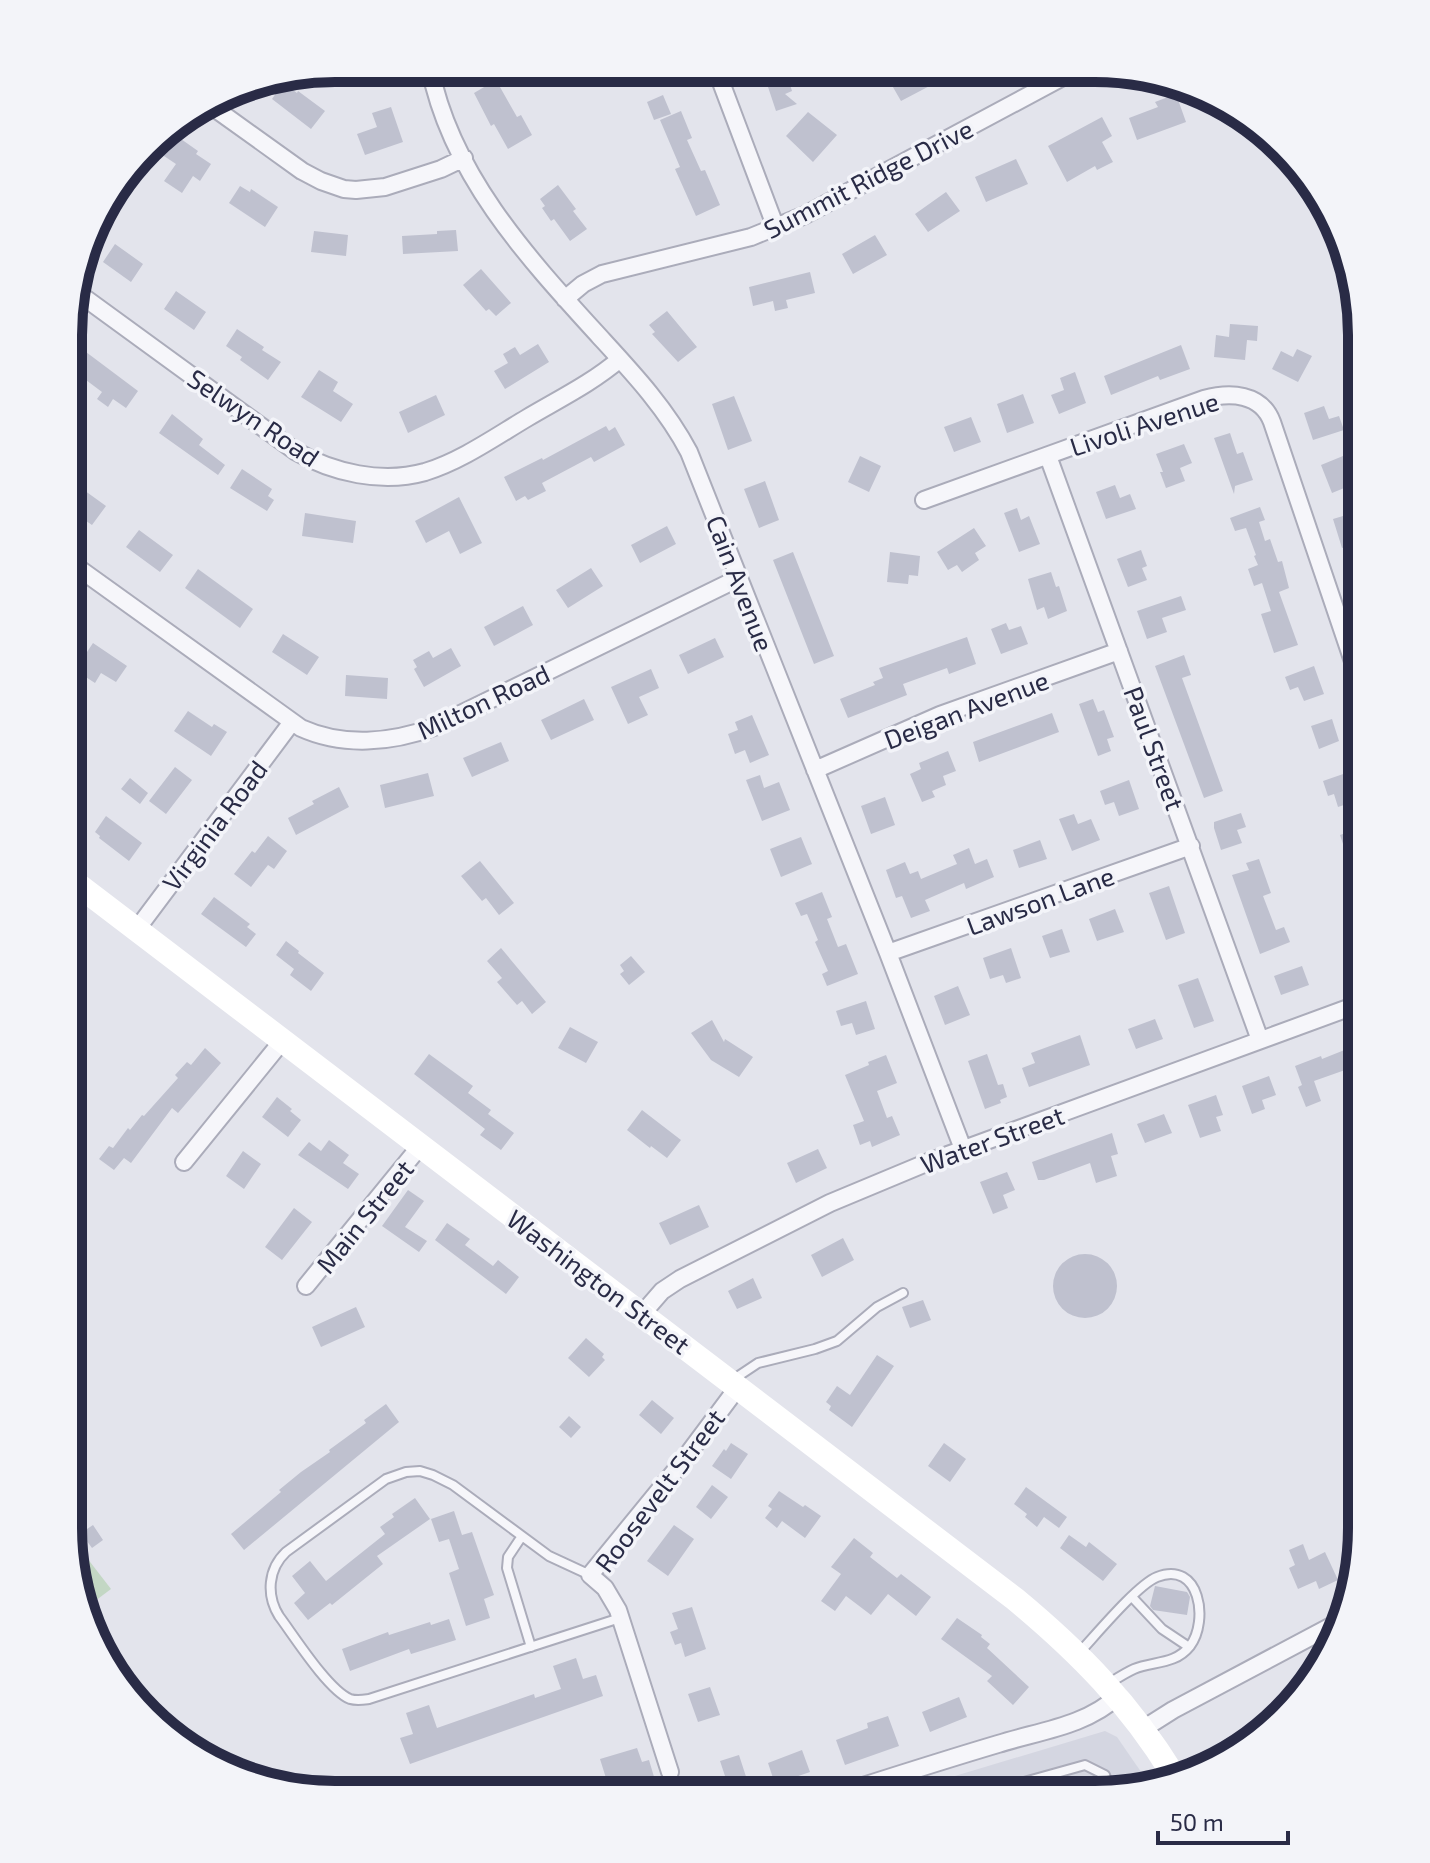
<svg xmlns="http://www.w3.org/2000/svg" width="1430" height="1863" font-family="'Exo 2',sans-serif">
  <rect width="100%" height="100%" fill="#e3e4ec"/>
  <path fill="#d4d6e1" d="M1105,1731L1117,1737L1148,1782L1095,1795L895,1794Z"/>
  <path fill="#c3d7c4" d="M70,1536L111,1589L87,1607Z"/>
  <path fill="#bfc1cf" d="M762,69H785L792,91L785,94L797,104L776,111Z
    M914,70H960L901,101L890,82Z
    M496,80L517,117L521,115L532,135L508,149L494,124L491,126L474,93Z
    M283,83L297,93L298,91L325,111L311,129L272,99Z
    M1176,94L1186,122L1137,140L1129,118L1158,107L1155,102Z
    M663,95L671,114L654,120L647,102Z
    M391,107L403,142L365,155L357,134L377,127L372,113Z
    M681,111L692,138L687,140L701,171L705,170L720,205L696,216L675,169L680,167L660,120Z
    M808,112L837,135L813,162L786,136Z
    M1102,117L1112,136L1102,142L1113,162L1097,170L1095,166L1067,182L1048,146Z
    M171,132L198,151L196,154L211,164L200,181L193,176L182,193L164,181L176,164L158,152Z
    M1016,159L1028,184L986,202L975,177Z
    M558,185L576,209L573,211L587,229L570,241L554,219L551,221L542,208L545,206L540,199Z
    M240,186L250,192L251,189L278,207L265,227L229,203Z
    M946,192L960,211L928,232L915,214Z
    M456,230L458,251L403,254L402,236L437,234V231Z
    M314,231L348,235L346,256L311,252Z
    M875,235L887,255L853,274L842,254Z
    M115,244L143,264L131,282L103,262Z
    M481,269L511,303L496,316L489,309L486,311L463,285Z
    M810,272L815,293L786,300L788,308L775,311L773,301L753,306L749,287Z
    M176,291L206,312L194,330L164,309Z
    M667,311L697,347L678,362L652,334L655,332L649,325Z
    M1230,324L1258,326L1257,341L1247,340L1245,360L1214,357L1216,335L1229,337Z
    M237,329L264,347L262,350L281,362L268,380L240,360L242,357L226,346Z
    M70,340L138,391L126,408L113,399L108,407L97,399L102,392L70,368Z
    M538,344L549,362L505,389L494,371L508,363L503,354L515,347L520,355Z
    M1181,345L1190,369L1160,380L1158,376L1111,395L1104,376Z
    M1297,349L1312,356L1298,382L1272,369L1281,351L1293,357Z
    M319,370L338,382L333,391L353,404L341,422L301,397Z
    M1075,372L1086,403L1059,414L1051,395L1064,390L1060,378Z
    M1023,394L1034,423L1007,433L997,404Z
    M436,395L445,415L408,433L399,412Z
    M734,396L752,441L728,450L712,404Z
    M1324,406L1329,419L1339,416L1344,430L1313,440L1304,413Z
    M172,414L203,439L199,445L225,465L218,475L159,433Z
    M971,417L981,442L954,452L944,427Z
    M606,426L609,431L615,427L625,445L594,462L591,457L542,483L546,491L528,500L525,496L516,501L504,477L542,458L543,460Z
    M1230,433L1237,454L1243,452L1253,480L1235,486L1234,494L1214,438Z
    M1184,444L1192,463L1180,468L1185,481L1166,488L1160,472H1163L1156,454Z
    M860,456L881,466L869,492L848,482Z
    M1343,456L1354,484L1332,493L1321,465Z
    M242,469L272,489L268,496L274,500L267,511L230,488Z
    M70,480L106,506L92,525L70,510Z
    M765,481L779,520L759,528L744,489Z
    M1115,485L1120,498L1130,494L1136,509L1106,519L1096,492Z
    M459,497L482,543L460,554L449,531L426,543L415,521Z
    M1260,507L1265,520L1259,522L1265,541L1270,539L1278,562L1282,561L1289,588L1279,592L1298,645L1274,653L1261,614L1271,611L1262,583L1254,586L1248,569L1258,565L1254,556L1256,555L1246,528L1235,531L1230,518Z
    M1017,508L1021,520L1029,516L1040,544L1019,552L1004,513Z
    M305,513L356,521L353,543L302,536Z
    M1353,513L1354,516L1362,514L1361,582L1347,546L1342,548L1333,519Z
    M667,526L676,544L640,563L631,545Z
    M974,528L986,546L975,553L979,560L962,572L957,565L948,570L937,552Z
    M139,530L173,555L160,572L126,547Z
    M1141,550L1147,566L1142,568L1147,580L1128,587L1117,559Z
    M793,552L834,656L814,664L773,560Z
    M890,552L920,556L918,576L909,575L908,584L887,582Z
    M591,568L603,586L568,608L556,590Z
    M198,569L253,609L240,628L185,588Z
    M1051,572L1056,587L1059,586L1067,611L1048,619L1044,607L1037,610L1028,579Z
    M1181,596L1186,610L1162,618L1167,632L1147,639L1137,611Z
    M523,606L533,625L494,646L484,627Z
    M1006,623L1009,630L1021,626L1028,644L1001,654L991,629Z
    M283,634L319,657L307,675L272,652Z
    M967,637L976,664L949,674L947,668L903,684L907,695L848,718L840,699L875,685L873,682L883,678L879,668Z
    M715,638L724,657L688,674L679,655Z
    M93,643L127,666L116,682L101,673L95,683L75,670Z
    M451,648L461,666L424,687L414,669L417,667L413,660L429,651L433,658Z
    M1184,655L1191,675L1182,678L1223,791L1204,798L1155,666Z
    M1314,666L1324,694L1304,701L1298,687L1290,690L1285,677Z
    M651,669L659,688L639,697L648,715L628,724L611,687Z
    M346,675L388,678L387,699L345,696Z
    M584,699L594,720L551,740L541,720Z
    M1093,699L1098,712L1104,710L1114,737L1107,739L1111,751L1098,756L1079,704Z
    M188,711L212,727L214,724L227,732L211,756L174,731Z
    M1052,713L1059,732L979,762L973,742Z
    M752,715L769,755L750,763L745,750L735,754L728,734L738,730L735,722Z
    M1332,719L1339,741L1319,749L1311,726Z
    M501,742L509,761L472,777L463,758Z
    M948,751L956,771L943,776L946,785L932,791L935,797L922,802L910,774L921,769L919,763Z
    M175,767L192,780L166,814L149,801Z
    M1349,772L1359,800L1338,807L1334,794L1328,796L1323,781Z
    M428,773L434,796L385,808L380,785Z
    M760,775L764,788L779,782L790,810L762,821L746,780Z
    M130,778L148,793L140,804L121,789Z
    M1129,780L1139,809L1119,816L1114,802L1105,805L1100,791Z
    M339,787L349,807L296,835L288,818L314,804L312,801Z
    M885,797L895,825L871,834L861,806Z
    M1241,813L1246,827L1237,830L1242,843L1221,850L1214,828V822Z
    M1074,814L1078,824L1091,819L1100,840L1072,851L1059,819Z
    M106,816L142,843L129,861L99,838L100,836L95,832Z
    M1362,827V844L1345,850L1340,835Z
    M268,836L287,851L274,869L268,865L251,887L234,874L252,851L255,853Z
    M801,837L812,864L781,877L770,849Z
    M1040,840L1047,859L1019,868L1013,850Z
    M969,848L975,864L987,859L994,877L966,889L964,883L925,900L930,911L911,918L902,896L896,898L886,870L905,862L910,874L918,871L921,879L957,864L953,855Z
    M1259,859L1271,893L1263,896L1276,930L1284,927L1290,942L1260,954L1232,875L1249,870L1246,863Z
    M480,861L514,903L499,915L486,898L482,901L461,876Z
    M1169,886L1185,933L1166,940L1149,893Z
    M822,892L832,917L827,919L838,947L846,944L858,974L827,986L822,974L828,971L815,942L818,940L807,914L801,916L795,903Z
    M214,897L250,924L247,927L256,934L246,947L201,914Z
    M1115,909L1124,932L1097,941L1089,919Z
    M1062,929L1070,952L1050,958L1042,936Z
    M286,941L299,951L298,953L324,973L311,991L290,975L294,969L276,955Z
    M501,948L546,1002L532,1014L522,1001L517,1005L497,982L502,978L487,961Z
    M1011,948L1021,978L1006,983L1003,975L990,979L983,958Z
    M631,956L645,972L629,985L620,974L624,971L620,965Z
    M1302,966L1309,985L1281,995L1274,976Z
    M1198,978L1214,1021L1194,1028L1178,985Z
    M958,986L970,1015L945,1025L934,996Z
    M866,1001L875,1029L856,1035L852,1023L841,1026L836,1011Z
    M1155,1019L1163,1039L1136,1049L1128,1029Z
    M712,1020L724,1042L725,1039L753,1057L739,1077L711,1060L691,1033Z
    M570,1027L598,1042L586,1063L558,1048Z
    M1080,1035L1090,1065L1029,1087L1022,1068L1035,1063L1031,1053Z
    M1362,1043V1064L1314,1081L1321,1101L1306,1107L1298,1087L1302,1085L1295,1066L1321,1056L1322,1059Z
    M205,1048L221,1063L178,1113L172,1108L131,1163L124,1158L114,1170L99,1159L109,1146L113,1148L128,1128L130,1130L142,1115L144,1116L178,1078L175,1075L187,1062L191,1065Z
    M429,1054L473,1086L468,1093L491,1110L488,1114L514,1133L501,1150L480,1135L485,1129L414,1074Z
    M987,1054L998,1085L1003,1084L1007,1097L1000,1100L1001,1103L985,1109L968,1061Z
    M886,1055L897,1083L877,1091L887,1118L892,1116L900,1135L872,1147L870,1141L860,1145L853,1125L864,1121L845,1075L869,1065L868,1062Z
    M1269,1076L1276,1095L1262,1100L1265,1109L1252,1114L1242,1086Z
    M1216,1095L1223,1115L1216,1117L1221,1131L1200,1138L1188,1105Z
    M277,1097L292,1109L290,1111L301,1120L288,1137L262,1117Z
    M642,1110L681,1140L667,1158L651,1146L650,1148L627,1130Z
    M1164,1114L1172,1133L1145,1143L1137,1124Z
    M1112,1133L1118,1154L1111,1156L1117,1176L1096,1183L1090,1163L1044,1180H1038L1032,1162Z
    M329,1140L349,1155L343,1163L359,1174L348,1189L298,1155L309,1142L321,1151Z
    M818,1149L827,1168L796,1183L787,1163Z
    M243,1151L261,1164L244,1189L226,1176Z
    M1007,1172L1015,1190L1003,1195L1008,1208L993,1214L980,1182Z
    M408,1190L424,1201L405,1227L427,1241L419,1252L382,1226Z
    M699,1205L709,1227L670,1245L659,1223Z
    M294,1208L312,1222L282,1260L265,1247Z
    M447,1223L470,1239L465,1245L493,1266L498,1260L519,1277L506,1294L435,1240Z
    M843,1238L854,1260L822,1277L811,1255Z
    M1053 1286a32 32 0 1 1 64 0a32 32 0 1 1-64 0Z
    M753,1278L762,1298L737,1309L728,1291Z
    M923,1300L931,1320L910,1328L902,1307Z
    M356,1307L365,1327L321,1347L312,1327Z
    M586,1338L604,1354L602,1357L605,1360L589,1377L568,1358Z
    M877,1355L894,1366L852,1427L829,1410L831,1406L826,1402L837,1386L850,1395Z
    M652,1400L674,1418L661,1434L639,1415Z
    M386,1404L399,1422L244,1550L231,1534L281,1492L279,1490L301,1472L330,1452L329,1450L366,1423L364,1420Z
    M569,1416L581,1427L571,1438L559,1427Z
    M731,1443L748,1454L731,1479L712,1466L724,1449L726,1451Z
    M944,1443L966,1459L950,1482L928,1466Z
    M712,1485L728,1497L711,1519L696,1507Z
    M1026,1487L1067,1517L1059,1528L1044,1517L1037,1527L1025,1517L1027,1514L1014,1504Z
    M779,1491L803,1507L805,1505L821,1516L805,1538L782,1521L777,1528L765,1518L772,1509L768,1506Z
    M415,1498L430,1519L377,1556L383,1564L332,1605L330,1603L308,1620L294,1603L305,1593L292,1576L310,1561L326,1581L385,1534L380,1527L394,1517L392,1514Z
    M454,1511L462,1535L472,1532L494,1595L484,1599L490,1618L466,1626L449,1573L459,1569L449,1539L439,1542L431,1519Z
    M93,1525L103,1540L92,1548L81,1533Z
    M674,1525L694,1539L668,1576L647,1561Z
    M1069,1535L1086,1547L1089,1542L1117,1564L1103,1581L1060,1548Z
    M854,1538L873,1553L870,1557L897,1578L901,1574L931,1597L916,1616L888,1594L871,1615L846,1596L835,1611L821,1601L841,1574L831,1567Z
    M1303,1544L1309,1560L1325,1552L1338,1580L1319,1589L1316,1581L1298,1589L1289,1568L1295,1565L1289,1550Z
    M1155,1586L1187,1592L1190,1597L1187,1615L1153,1610L1150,1606Z
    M692,1607L706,1649L685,1657L681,1643L675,1645L670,1632L678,1629L672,1613Z
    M957,1618L982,1635L981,1637L990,1644L987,1648L1029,1687L1013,1705L987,1681L992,1676L941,1639Z
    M449,1619L456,1640L411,1654L409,1649L350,1671L342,1649L388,1632L389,1635L430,1622L431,1625Z
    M576,1658L583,1679L596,1675L603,1696L410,1764L400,1738L413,1734L406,1713L429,1705L437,1728L534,1694L535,1698L561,1689L553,1666Z
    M710,1687L720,1715L698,1722L688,1694Z
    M959,1697L967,1717L930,1732L922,1712Z
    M888,1716L899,1746L845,1765L836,1740L868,1728L867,1723Z
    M637,1748L642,1762L649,1760L657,1787L653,1788L655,1794H611L600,1759Z
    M802,1750L810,1772L775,1784L768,1763Z
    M739,1755L751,1792L743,1794H731L720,1761Z"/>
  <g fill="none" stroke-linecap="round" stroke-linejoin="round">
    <defs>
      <path id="service" d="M731,1381L758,1363L815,1349L837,1341L877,1307L903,1293
        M522,1536L508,1557L507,1568L531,1647
        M590,1575L549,1556L453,1485L433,1475L420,1471L406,1472L386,1479L286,1552C268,1569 266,1595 279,1616C294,1636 328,1690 350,1699C357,1701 362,1700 369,1699L620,1618
        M1132,1597L1162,1629L1189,1647
        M1078,1654C1095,1636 1137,1585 1157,1577C1200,1560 1209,1621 1190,1646C1175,1665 1153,1661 1134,1669C1125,1673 1116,1679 1108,1684
        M978,1795L1085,1765L1105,1775L1111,1791"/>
      <path id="minor" d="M430,68C451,175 528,258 599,336C632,372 666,408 689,452L888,953L963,1149
        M716,69L776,228
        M210,105L302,171L321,181L344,189L356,190L385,187L441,169L464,158
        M74,290L295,451C333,473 382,484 425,472C461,461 495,437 527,418C559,399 592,383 620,359
        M565,299L583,284L602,274L751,237L805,215L1076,70
        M1048,456L1260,1040
        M924,500L1204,399C1230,392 1261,393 1272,422L1362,688
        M70,562L301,728C343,747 391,743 434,727L739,578
        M815,770L940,715L1119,651
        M137,929L292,722
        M888,953L1191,846
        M184,1162L283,1040
        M306,1286L421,1145
        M642,1314L662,1291L680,1279L830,1203L926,1163L1362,1003
        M1143,1729L1173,1710L1335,1624
        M670,1772L618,1610L605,1588L590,1575L679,1466L738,1387
        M838,1794C891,1777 944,1760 998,1744C1039,1731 1086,1726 1118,1696"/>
    </defs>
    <use href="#service" stroke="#abacba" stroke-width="12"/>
    <use href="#minor" stroke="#abacba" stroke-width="20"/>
    <use href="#service" stroke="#f6f6fa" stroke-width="8"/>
    <use href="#minor" stroke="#f6f6fa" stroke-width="16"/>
    <path stroke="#fff" stroke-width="24" d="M69,878L1015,1599C1080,1653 1130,1704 1174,1776"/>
  </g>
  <g text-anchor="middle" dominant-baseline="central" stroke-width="7" stroke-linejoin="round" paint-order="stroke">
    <g font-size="26" fill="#292b46" stroke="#f3f4f9">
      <text transform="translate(868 178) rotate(-27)">Summit Ridge Drive</text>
      <text transform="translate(254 417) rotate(34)">Selwyn Road</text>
      <text transform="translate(1144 423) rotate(-18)">Livoli Avenue</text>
      <text transform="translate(741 583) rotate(69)">Cain Avenue</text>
      <text transform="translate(483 701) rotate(-25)">Milton Road</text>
      <text transform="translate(966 709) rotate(-21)">Deigan Avenue</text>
      <text transform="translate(1155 748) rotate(70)">Paul Street</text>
      <text transform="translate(214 825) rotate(-53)">Virginia Road</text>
      <text transform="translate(1040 900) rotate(-20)">Lawson Lane</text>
      <text transform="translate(992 1139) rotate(-20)">Water Street</text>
      <text transform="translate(364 1216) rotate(-51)">Main Street</text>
      <text transform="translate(599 1281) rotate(37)">Washington Street</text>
      <text transform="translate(659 1490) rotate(-53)">Roosevelt Street</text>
    </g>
  </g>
  <path d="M0 0H1430V1863H0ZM335 82H1095A253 253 0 0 1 1348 335V1528A253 253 0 0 1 1095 1781H335A253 253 0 0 1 82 1528V335A253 253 0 0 1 335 82Z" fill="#f3f4f9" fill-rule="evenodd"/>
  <path fill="none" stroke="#292b46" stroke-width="10" d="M335 82H1095A253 253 0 0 1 1348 335V1528A253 253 0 0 1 1095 1781H335A253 253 0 0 1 82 1528V335A253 253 0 0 1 335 82Z"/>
  <path d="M1158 1831v12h130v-12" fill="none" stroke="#292b46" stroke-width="4"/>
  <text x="1170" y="1831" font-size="24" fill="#292b46" stroke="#f3f4f9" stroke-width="6" paint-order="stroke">50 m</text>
</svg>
